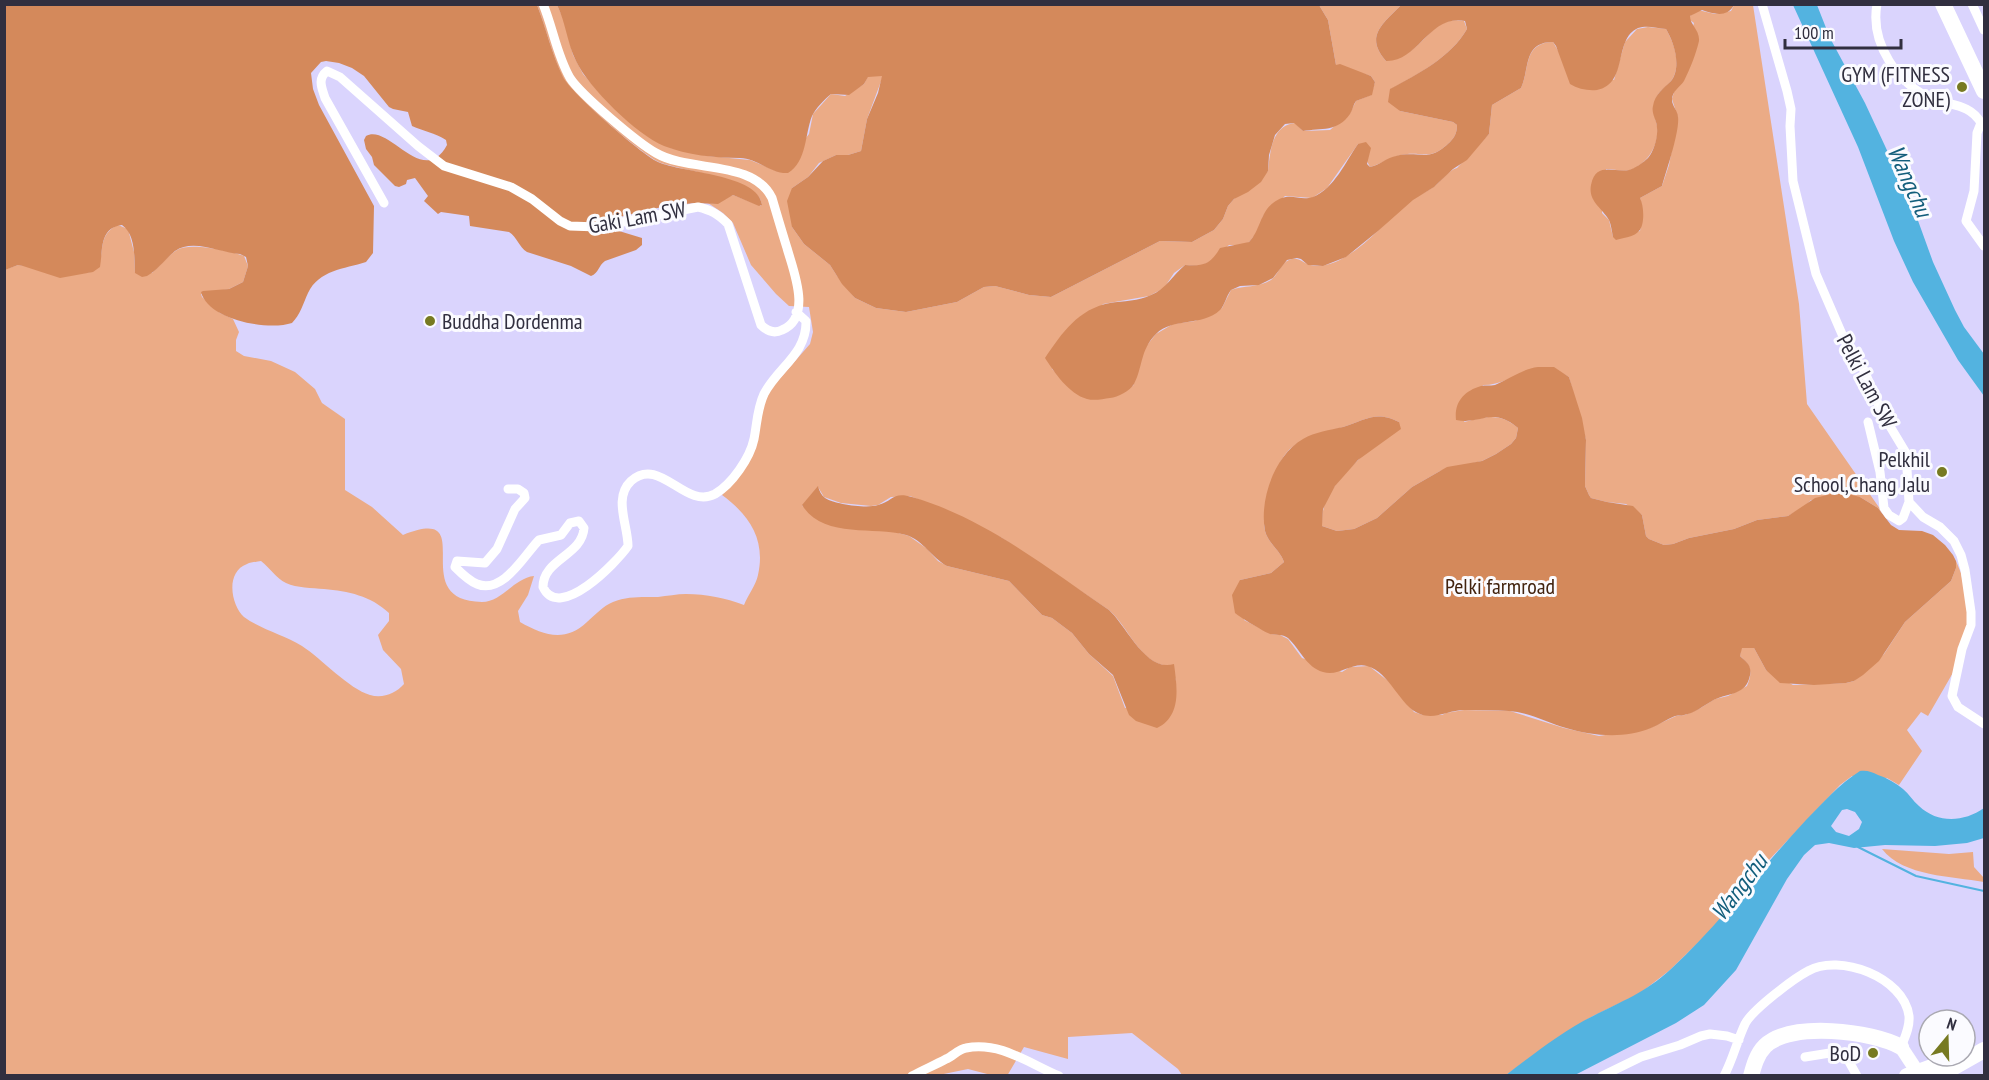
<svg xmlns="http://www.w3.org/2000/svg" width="1989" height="1080" font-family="'PT Sans Narrow',sans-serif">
  <rect width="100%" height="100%" fill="#dad4fd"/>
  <path fill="#ebab86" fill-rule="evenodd" d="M537,5H557L564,20L573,55L583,74L607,101L646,135L671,148L708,156L750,160L779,172L809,134L813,114L831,94L845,96L864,84L868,76H883L867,119L861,151L848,155H836L819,163L808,177L792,188V227L804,244L830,265L837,276L855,298L876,308L906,312L957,302L984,287L995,286L1029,295L1051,297L1160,241L1192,242L1214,230L1223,219L1228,206L1234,199L1268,171C1270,152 1272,125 1295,123L1303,131L1330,130L1350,113L1356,101L1371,95L1375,82L1371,76L1336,65L1328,20L1319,5H1401C1383,24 1364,36 1386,61C1393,58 1402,57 1409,52C1429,39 1436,16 1464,21L1467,29C1451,57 1418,74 1391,89L1400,111L1453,122L1457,125C1457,132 1455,137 1450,142C1428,163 1424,150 1401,155C1389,158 1381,164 1370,167L1358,144L1327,188L1312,198L1285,196L1263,216L1260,229L1249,242L1244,245H1229L1213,260L1201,266L1185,265L1174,273L1164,288L1149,296L1103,304L1052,369L1081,396L1133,386L1144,349L1156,334L1173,324L1195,321L1222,308L1231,290C1244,285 1258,288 1271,280C1278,275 1281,263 1289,260C1299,256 1302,263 1310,265C1322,268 1335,263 1345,257C1371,242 1389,217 1412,200C1420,194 1429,191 1436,185C1443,179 1449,170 1457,168L1489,134L1492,105L1521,88C1530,68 1523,43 1553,42L1560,54L1614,80L1625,42L1637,29L1648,27L1666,29C1674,43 1681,63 1673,78C1668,87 1659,89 1656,99C1653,114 1654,112 1657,126C1660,144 1647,165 1630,170C1623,172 1613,169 1606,169L1602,213L1609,220L1613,237L1640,231L1643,214L1640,198L1662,186L1669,165L1678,118L1672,99L1694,23L1690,20V16L1698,10L1715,14L1731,11L1734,5H1753L1799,304L1807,404L1885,516L1878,508L1860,497L1811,500L1804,507L1788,516L1757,520L1734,529L1689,538L1673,544L1664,545L1649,539L1646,536L1642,515L1626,504L1607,502L1591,498L1589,495L1585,486L1586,440L1569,377C1530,352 1517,385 1483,385L1464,422C1487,417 1498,412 1518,428L1516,438L1511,444L1496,454L1482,461L1440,471L1412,487L1377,518L1354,529L1337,531L1322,526C1322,520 1322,513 1324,507C1331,479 1378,443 1399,422C1376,410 1365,420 1343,427C1297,441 1284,441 1270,490C1266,503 1262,517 1265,531C1268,543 1280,550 1284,562L1271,573L1240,580L1244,620L1271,634L1280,635L1288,639L1302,658L1342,672L1350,667L1369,666L1392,684L1414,712L1423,715H1442L1446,713L1464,710L1510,711L1564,728L1599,736L1650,728L1676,716L1685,715L1699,709L1715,699L1728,696L1747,686C1753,672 1751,665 1740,656L1741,648H1754L1766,670L1793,685L1846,683L1854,681L1884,654L1905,622L1951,581L1956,568V561L1961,573L1970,616L1958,664L1928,716L1921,712L1907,730L1922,751L1899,785L1887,778L1852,776L1840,785L1768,861L1715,926L1670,970L1639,994L1593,1016L1568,1031L1506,1075H1182L1178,1069L1132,1033L1068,1037V1059L1024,1047L1007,1076L991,1075L968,1069L934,1076H5L4,270L18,265L85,273C113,270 90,237 118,225L128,229L134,252L135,273H152C160,265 168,256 177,250C190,242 230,251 244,256L248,266L243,282L229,289L201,294L202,297L220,313L233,319L239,332L236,340V351L244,356L271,361L295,372L315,389L322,403L345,419V490L372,507L403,535C483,503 403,601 482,602C502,602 514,578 534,576L528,595L518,611L520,622C543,635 565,643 587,622C595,615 603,606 613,602C628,596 642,597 658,597C667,596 677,594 686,594C707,594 725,598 744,605C748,595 756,585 758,575C766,539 749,515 722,495L739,475L768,392L810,344L813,332L809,307L789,306L776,294L751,265L733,223L723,213L708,203C720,205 723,199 733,195L761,206C768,181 676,170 659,162C642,154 571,94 563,78C552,55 546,28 537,5ZM818,487L824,497L841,503L871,506L878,505L891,497L910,496L940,508L1002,538L1109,610C1129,627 1140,665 1170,666L1176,680V697L1125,708L1113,676L1089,654L1072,633L1052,618L1042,615L1009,581L947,566L938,561L926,548L909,536L802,506ZM261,561C270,568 276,578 286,583C297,588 312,588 324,589C348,591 371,596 389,613V621L378,635L383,650L401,669L404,684C396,693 383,699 370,695C349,689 322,659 302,646C284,635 262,630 244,617C231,605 225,572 247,564C251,562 257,562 261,561Z
    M1882,849L1949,854L1973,852L1974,867L1984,878V882C1952,876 1904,877 1882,849Z"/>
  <path fill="#d4895b" d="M5,5H537C546,28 552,55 563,77C571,93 641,154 658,162C682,173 759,174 762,205L759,206L733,195L718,204L695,203L666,206L611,219L619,231L642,238V245L636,250L605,261C598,266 599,273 591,276L571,266L527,252C519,247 517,237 509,232L470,226L469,216L441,212L438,214L424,201L428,196L415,178L407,180L406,184L399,187L395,186L374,165L372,157L366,149L364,140L366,136C389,123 423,189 447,145L446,140C435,133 423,131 412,126L408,112L393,109L389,107L364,76L352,68L339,63L326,61L321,62L311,73L313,89L319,105L374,206L373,253L366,262C344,269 319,270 308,293C303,304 300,315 292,323C268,331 208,320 201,292L203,291L229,289L243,282L248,266L246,257L240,254C221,253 193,238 175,251C165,259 158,270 147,276L142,277L135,273C134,257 136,235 122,225C99,228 103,250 100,267L93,272L60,278L23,266L18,265L5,270Z
    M557,5H1319L1328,20L1336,65L1340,64L1371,76L1375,82L1372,95L1356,101C1353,105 1353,109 1350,114C1338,132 1321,128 1303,131L1294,123L1285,124L1275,135L1269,155L1268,171L1261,182L1248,192L1234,199L1228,206L1223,219L1214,230L1192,242L1160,241L1051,297L1029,295L995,286L984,287L957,302L906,312L876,308L855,298L842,284L830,265L804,244L792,227L787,201L792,188L808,177L823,161L836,155H848L861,151L867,119L878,93L882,76L868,77L864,84L849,95L831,94C824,100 816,108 812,116C805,133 807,162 788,173C771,174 757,158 740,158C715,158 687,155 664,146C637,135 588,87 576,61C567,43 566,23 557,5Z
    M1401,5H1734C1727,18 1714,14 1702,10L1690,16C1690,25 1700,30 1699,41C1696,54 1690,69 1684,81C1680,87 1672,91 1672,100C1672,106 1678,111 1678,117C1680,131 1666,172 1662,186L1640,198C1644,206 1645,224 1639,231C1634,237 1623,238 1616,240L1613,237C1612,232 1611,224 1609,220C1601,207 1588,201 1591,185C1596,161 1614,173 1629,170C1634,169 1644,162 1648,158C1654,151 1658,137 1657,128C1657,120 1651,114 1653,106C1655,94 1663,89 1671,81C1682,67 1674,42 1666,29C1657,28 1647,25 1638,28C1613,39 1629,84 1597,90C1588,91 1578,89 1570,84L1556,46L1553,42C1523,42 1530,68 1521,88L1492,105L1489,134L1467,160L1453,169L1434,187L1413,200L1378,231L1346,257L1323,266L1308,265L1301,259L1297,258L1287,260L1273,278L1259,285L1240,286L1231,290C1226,296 1225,305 1220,310C1202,327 1173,317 1156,334C1140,350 1143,367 1134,384C1130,391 1118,397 1110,398C1103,399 1094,401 1087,399C1069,394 1054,372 1045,358C1062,333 1078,309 1110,303C1123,301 1139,301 1151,295C1166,289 1173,275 1185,265C1204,266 1210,265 1220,248L1249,242C1260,231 1260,213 1273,203C1290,190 1298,202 1313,197C1334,189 1346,161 1358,144L1366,142L1371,148L1367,164L1370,167C1380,165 1386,158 1396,156C1421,150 1427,164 1450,142C1455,137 1457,132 1457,125L1453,122L1400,111L1388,102L1390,89C1418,74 1451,57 1467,29L1465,21C1429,14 1419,62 1386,61C1364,36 1383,24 1401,5Z
    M1538,367H1554L1569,377L1582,418L1586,440L1585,486L1589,495L1591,498L1607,502L1633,506L1642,515L1646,536L1649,539L1664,545L1673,544L1689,538L1734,529L1757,520L1788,516L1815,498L1831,494H1848L1860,497L1878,508L1891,525L1899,530L1922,531L1933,535L1945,545L1953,555L1956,561V568L1951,581L1905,622L1879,661L1863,675L1854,681L1846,683L1814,685L1780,683L1766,670L1754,648H1742L1740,656C1748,663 1753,667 1749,679C1744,696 1725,693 1712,701C1703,706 1695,713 1684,715C1680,716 1680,715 1675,716C1667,719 1659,725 1651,728C1624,739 1593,736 1566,728C1548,723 1528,712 1509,711C1495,710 1479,710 1464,710C1449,710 1435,720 1420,714C1400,707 1390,672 1367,666C1351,662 1339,677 1323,672C1306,667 1300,649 1288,638C1282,634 1276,635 1270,634C1263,631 1241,618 1235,613L1232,595L1240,580L1271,573L1284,562C1280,550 1268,543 1265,531C1259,499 1275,455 1303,439C1315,432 1330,430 1343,427C1365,420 1376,410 1399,422L1401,429L1358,460L1335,486L1323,509L1322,526L1337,531L1354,529L1377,518L1412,487L1447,467L1482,461L1496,454L1511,444L1516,438L1518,428C1491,406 1483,425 1456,420C1454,402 1464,391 1481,386C1485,385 1490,386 1495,385C1510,379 1522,369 1538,367Z
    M818,486C819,490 821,495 825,498C834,504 867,509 878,505C893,501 893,491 912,497C985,518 1047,568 1109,610C1126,625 1146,673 1174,664C1177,687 1182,716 1157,728L1136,721L1129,715L1113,675L1089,654L1072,633L1052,618L1042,615L1009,581L947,566C932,558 923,540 906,535C873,526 823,539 802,505Z"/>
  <path fill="#53b3e0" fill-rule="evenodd" d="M1793,5H1817L1830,38L1865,103L1912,204L1933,262L1955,310L1964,327L1984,354V396L1958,360L1913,282L1894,241L1858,147Z
    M1860,771C1867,770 1872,772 1878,775C1887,778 1896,783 1903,789C1909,794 1913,801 1919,806C1938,824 1964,822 1984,808V838L1967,843L1935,846L1885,845L1854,848L1829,843L1815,845L1804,855L1787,879L1736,970L1704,1005L1676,1023L1575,1075H1506C1534,1054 1561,1032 1593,1016C1622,1001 1645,993 1671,969C1720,924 1760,869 1806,820C1823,803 1839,784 1860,771ZM1847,809L1855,812L1862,822L1859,829L1849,836L1836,832L1831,826L1842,810Z"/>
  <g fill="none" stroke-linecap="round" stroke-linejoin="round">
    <path stroke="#53b3e0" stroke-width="2" d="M1858,847L1916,876L1984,891"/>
    <path stroke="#fff" stroke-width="9" d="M1762,4L1787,91L1791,109L1790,126L1793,181L1816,274L1848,348L1864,370L1882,413L1906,453L1909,502L1923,517L1940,527L1954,541L1961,555L1965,570L1971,612V625L1962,649L1952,696L1958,707L1984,724
      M1877,4C1870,43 1897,84 1933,99C1952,106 1970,104 1981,123L1977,133L1974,191L1966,221L1984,246
      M1972,4L1984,30
      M384,203L325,98C322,88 317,79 327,71L340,77L418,146L444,166L511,187L532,199L560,221L570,226L598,227L698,207C711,210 718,214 728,224L761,325C767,331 774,334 782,330C813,317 793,270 787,248C782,232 777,215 772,198C753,159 690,173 656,153C638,143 581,95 570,78C557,56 553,28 543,4
      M1868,422L1880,472L1884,508L1889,515L1899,521L1903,518L1909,502
      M508,489H518L524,493L525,498L515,509L497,549L485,563L457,561L455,567C461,573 469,581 477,584C503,595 525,554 539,540L561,535L570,523L579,521L584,528C582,556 543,559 543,587C559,622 616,563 628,546C628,525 613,498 631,481C660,455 685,510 715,494C732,484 750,458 754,439C757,424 757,409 764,394C777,368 807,354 806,321L796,312
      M1805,1057L1836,1052L1847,1058L1857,1076
      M912,1076C923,1070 935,1065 946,1059C953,1056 959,1049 966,1048C1000,1041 1030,1064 1059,1076
      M1602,1076L1641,1057L1680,1045L1701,1036L1710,1034L1727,1036L1739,1040
      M1724,1076C1733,1059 1737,1041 1745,1024C1752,1010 1793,979 1808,971C1839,953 1904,977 1909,1016C1910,1027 1905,1037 1901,1047"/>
    <path stroke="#fff" stroke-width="14" d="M1901,1047L1920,1076"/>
    <path stroke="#fff" stroke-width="16" d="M1943,4L1984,91
      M1751,1076C1754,1065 1757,1054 1765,1046C1791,1021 1872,1031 1901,1047
      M1907,1076L1940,1064
      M1930,1076L1954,1067L1984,1050"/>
  </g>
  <g fill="#777a22" stroke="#fbfbff" stroke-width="2">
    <circle cx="1962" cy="87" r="6"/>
    <circle cx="430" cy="321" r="6"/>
    <circle cx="1942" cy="472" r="6"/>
    <circle cx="1873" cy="1053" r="6"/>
  </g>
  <g text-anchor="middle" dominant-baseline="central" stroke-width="6" stroke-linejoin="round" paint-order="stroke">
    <g font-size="22" fill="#312f3f" stroke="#fbfbff" text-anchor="end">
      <text x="1950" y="74">GYM (FITNESS<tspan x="1950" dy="25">ZONE)</tspan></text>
      <text x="442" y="321" text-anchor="start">Buddha Dordenma</text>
      <text x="1930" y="459">Pelkhil<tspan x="1930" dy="25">School,Chang Jalu</tspan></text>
      <text x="1861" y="1053">BoD</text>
    </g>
    <g font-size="22" fill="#312f3f" stroke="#fbfbff">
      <text transform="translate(637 217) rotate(-10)">Gaki Lam SW</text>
      <text transform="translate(1867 381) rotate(62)">Pelki Lam SW</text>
    </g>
    <g font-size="22" fill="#42230f" stroke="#fbfbff">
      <text x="1500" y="586">Pelki farmroad</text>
    </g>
    <g font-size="24" font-style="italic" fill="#135e7c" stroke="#fbfbff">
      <text transform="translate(1910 181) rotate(66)">Wangchu</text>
      <text transform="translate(1739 887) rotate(-53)">Wangchu</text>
    </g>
  </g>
  <rect width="1989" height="1080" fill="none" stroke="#312f3f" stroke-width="12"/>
  <g transform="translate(1947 1038) rotate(19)"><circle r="28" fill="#fbfbff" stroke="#aaa9b2" stroke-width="1.5"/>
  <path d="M0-4.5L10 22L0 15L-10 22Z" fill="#777a22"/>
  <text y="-9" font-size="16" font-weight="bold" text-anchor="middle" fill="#312f3f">N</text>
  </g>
  <path d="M1785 39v9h116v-9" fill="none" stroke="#312f3f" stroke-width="3"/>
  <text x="1794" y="39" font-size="18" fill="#312f3f" stroke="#fbfbff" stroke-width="4.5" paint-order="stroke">100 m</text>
</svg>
